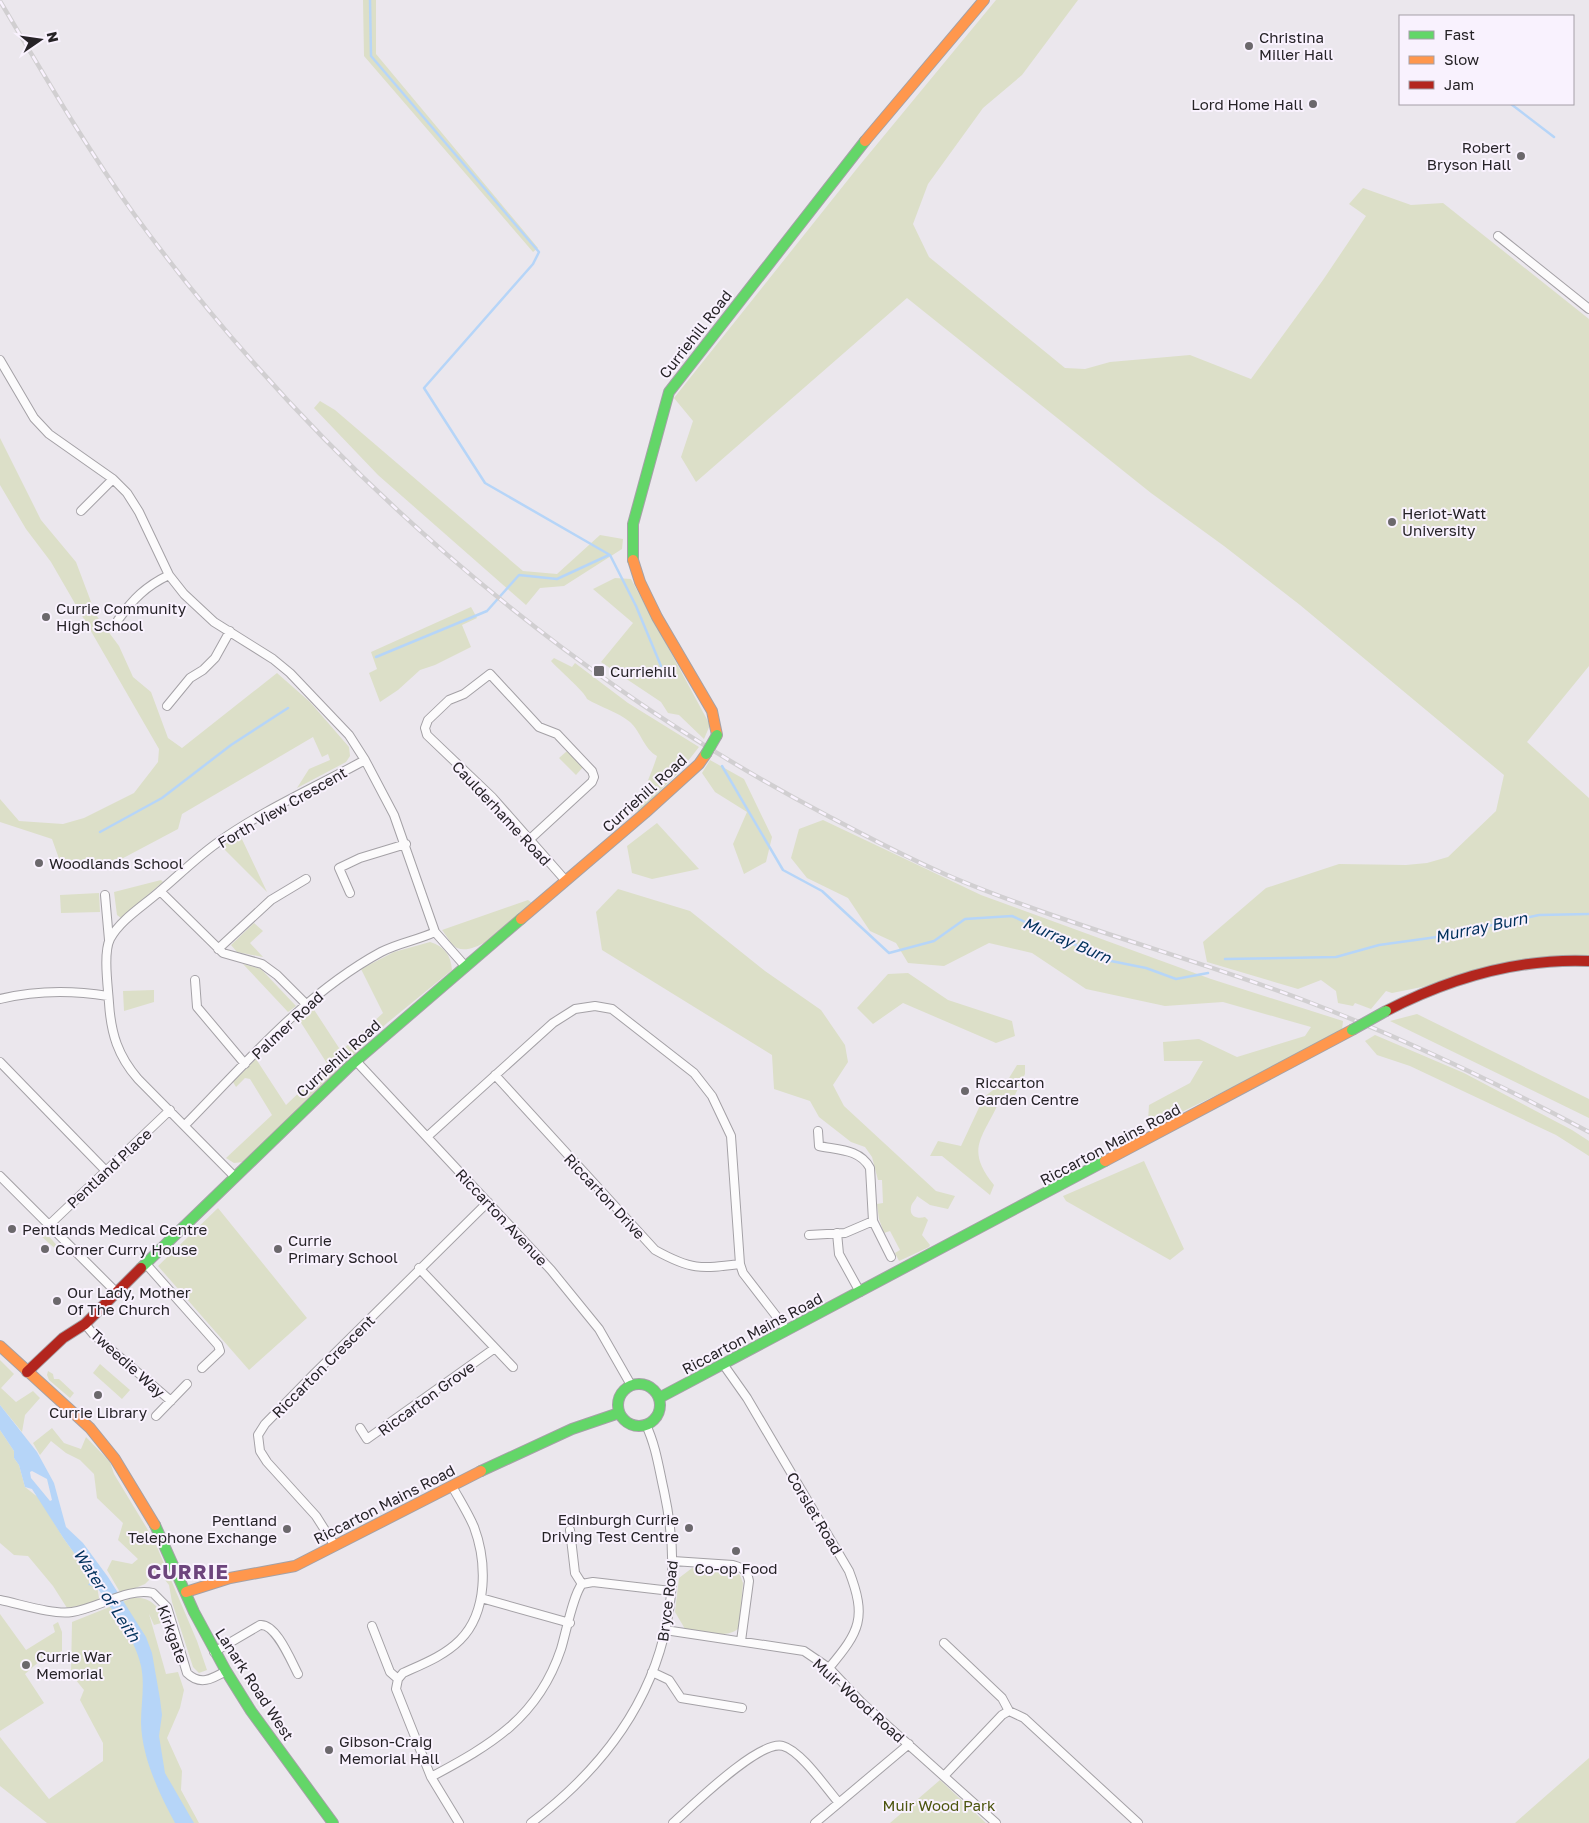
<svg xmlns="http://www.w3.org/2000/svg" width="1589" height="1823" font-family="'Golos Text',sans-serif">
  <rect width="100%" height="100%" fill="#ebe7ed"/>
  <path fill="#dcdfc8" d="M363,0H376V54L538,248L533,252L364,56Z
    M996,0H1078L1022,75L983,108L928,184L913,224L929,257L1065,368L1085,369L1110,362L1190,355L1251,379L1323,280L1366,216L1349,204L1363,188L1411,205L1443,203L1589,319V666L1527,742L1589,798V957L1530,958L1422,987L1392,993L1386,991L1371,1009L1355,1003L1353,1006L1338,1003L1336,991L1321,980L1298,989L1207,962L1203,942L1266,888L1339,864L1406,865L1427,863L1448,857L1496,811L1504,775L1300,605L1224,546L1151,493L907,298L696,482L681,457L693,421L674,398L859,166Z
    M320,401L335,410L523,571L557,574L600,535L623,539L622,549L564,586L540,588L526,605L378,475L314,408Z
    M0,438L41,520L76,562L96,615L119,646L133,677L151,692L168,738L182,748L277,673L310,702L349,747L350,756L346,762L297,788L309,769L330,760L328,754L322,757L313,737L182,814L178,829L112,864L97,862L62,867L52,839L0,822V799L19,821L63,824L84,818L134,793L158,762L159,749L51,562L26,529L0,485Z
    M615,578L631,579L710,725L704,739L679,715L668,713L661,702L601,662L633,623L593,589Z
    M471,607L477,618L462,625L471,647L435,665L420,670L398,690L380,702L369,673L377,669L371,652Z
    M554,658L572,667L575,663L628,703L699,747L680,771L637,814C641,793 651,776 657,756C644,749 641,732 630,722C618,712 600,707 587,699C585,692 558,669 551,661Z
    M567,751L583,767L576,775L559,758Z
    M710,760L744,779L772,837L766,862L744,874L733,844L747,812L715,792L702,773Z
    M823,820L981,895L1211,979L1343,1021L1342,1030L1264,1072L1159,1123L1148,1121L1149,1105L1190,1083L1203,1061H1164L1163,1042L1199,1039L1237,1057L1305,1036L1311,1027L1223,1002L1165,1006L1086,989L1032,953L989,943L944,966L908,963L896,943L870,931L848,898L807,878L791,858L799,829Z
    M657,823L699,869L652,879L632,873L627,846Z
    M240,835L267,892L221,846Z
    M161,880L163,882L121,918L117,915L114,892Z
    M618,889L690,911L765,971L821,1010L845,1045L848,1062L833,1085L844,1106L936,1191L955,1196L948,1209L930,1205L917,1196C916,1200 912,1202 911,1207C909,1217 918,1219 925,1217L928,1220L922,1235L930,1245L929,1247L899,1261L895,1253L900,1250L890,1231L884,1233L879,1219L877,1204L883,1203L882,1180H878L872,1157L865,1147L851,1142L819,1117L810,1101L774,1089L772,1055L602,950L596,912Z
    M99,893L100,912L61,913L60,895Z
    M528,900L532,903C516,917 479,957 457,948C451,945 446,935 442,930Z
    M254,923L263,931L250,943L263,957L237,952L231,945Z
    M430,942C444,946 451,955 452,970L387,1023L243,1162L234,1163L226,1158L272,1115L250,1079L245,1078L236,1087L233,1082L256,1059L286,1105L328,1065L298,1018L311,1005L341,1051L383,1013L361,969L394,952Z
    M243,964L261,969L296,1006L288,1012Z
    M908,973L948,1000L1012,1021L1015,1036L996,1043L903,1003L873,1024L857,1008L888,974Z
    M154,990V1002L124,1011L123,991Z
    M1417,1014L1589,1099V1118L1390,1021Z
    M1375,1035L1464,1073L1572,1130L1589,1141V1156L1556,1135L1410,1066L1377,1055L1365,1041Z
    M1017,1065H1025V1074L1014,1097L999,1102C982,1139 965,1149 994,1185L990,1195L942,1156H930L938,1141L961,1146L984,1097L1009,1078Z
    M1144,1161L1184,1249L1170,1260L1066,1201L1063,1196Z
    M218,1208L307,1318L249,1370L158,1266Z
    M37,1226H40L60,1249L59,1252L33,1229Z
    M0,1360L14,1374L1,1388L16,1402L33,1391L40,1398L25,1415L22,1432L0,1405Z
    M100,1364L130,1390L122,1399L93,1373Z
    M48,1371L53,1374L54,1379H59L74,1393L70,1398L49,1380L47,1375Z
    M52,1428L64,1443L81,1449L86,1437L110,1462L114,1474L154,1540L197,1641L207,1670L199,1673L193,1667L172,1602L169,1585L158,1571L145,1584L121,1594L107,1570L112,1560L132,1564L138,1559L118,1540L123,1523L97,1498L94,1474L80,1460L66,1453L51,1441L40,1455L33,1443Z
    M0,1430L14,1451V1458L19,1465L25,1487L39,1498L64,1539L93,1579L89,1585L97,1586L99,1598L94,1603L67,1608L53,1586L28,1556L14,1555L0,1543Z
    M692,1568L733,1571L740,1575L743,1583L739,1628C726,1640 702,1631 685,1629L675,1612L679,1578Z
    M132,1598C150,1596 159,1606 165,1622L154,1625L149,1614L166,1674L178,1672L184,1690L180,1708L167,1738L182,1771L181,1790L199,1823H47L0,1786V1737L49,1799L103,1761V1743L80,1700L84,1690L71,1674L72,1622Z
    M0,1614L26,1650L55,1632L53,1625L58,1622L62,1632V1651L43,1658L25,1674L44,1703L0,1731Z
    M1589,1758V1823H1515Z
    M940,1780L986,1823H890Z"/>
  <path fill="#b6d5f8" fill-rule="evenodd" d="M0,1405L37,1452L54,1483L66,1527L83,1543L108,1577L146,1637L152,1653L160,1699L162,1715L159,1736L165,1773L194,1823H175C159,1793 142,1758 141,1723C141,1704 145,1685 141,1666C134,1635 113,1613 97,1587L88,1585L93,1579L64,1539L32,1489L25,1487L19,1465L14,1458V1451L0,1430ZM32,1471L47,1479L52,1500L50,1501L31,1478L30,1472Z"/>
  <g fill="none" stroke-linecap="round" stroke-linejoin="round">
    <path stroke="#b6d5f8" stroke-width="2.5" d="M370,0L371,56L539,252L533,264L424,388L485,483L610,555L636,606L661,666
      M1511,104L1554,137
      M376,657L487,611L519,575L557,579L609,555
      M722,766L783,870L822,891L889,953L934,941L965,919L1012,916L1111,961L1146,968L1176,979L1208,973
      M100,832L162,798L231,745L288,708
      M1225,959L1336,957L1379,945L1437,937L1539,915L1589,914"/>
    <defs>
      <path id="street" d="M1498,236L1589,309
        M0,360L34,418L49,434L113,479L127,493L139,512L169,575L184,594L214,622L273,659L290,673L349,735L365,760L394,815L435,932L466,967
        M81,511L113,479
        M118,620C133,599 146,586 169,575
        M167,706L190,678L203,670L215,658L230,631
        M529,840L592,782L594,777L592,771L557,734L539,727L490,674L464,694L449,700L428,720L425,728L427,735L492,797L566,881
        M160,891L223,953L262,964L277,975L305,1003
        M350,893L339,868L360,858L406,844
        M105,895L109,940
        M218,949L271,900L306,879
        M195,980L197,1007L245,1064
        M0,999C37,990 71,990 108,996
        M356,1061L551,1270L599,1329L631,1385
        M0,1062L106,1171
        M495,1075L655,1250C691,1270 700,1269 740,1264
        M185,1125C246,1063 304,994 381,952C398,943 418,940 435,932
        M428,1136L553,1023L575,1009L595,1006L612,1009L694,1073L712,1096L731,1136L740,1264L743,1273L787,1330
        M0,1176L117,1293
        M234,1176L138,1079C118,1056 111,1034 109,1003C108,987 103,953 110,939C120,920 143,906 159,892C178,876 196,858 217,843C263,810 316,787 365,760
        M873,1221L891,1257
        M49,1225L170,1110
        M837,1233L839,1254L860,1292
        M809,1235L845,1233L873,1221L870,1168C860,1149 838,1150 819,1146L818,1131
        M146,1264L218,1345L220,1351L202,1368
        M85,1324L94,1335L171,1401
        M495,1348L513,1367
        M723,1364L747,1398L849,1571C867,1618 860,1631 829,1668
        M156,1416L187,1384
        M360,1428L367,1439L495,1348L419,1268
        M335,1546L316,1516L267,1462L260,1451L258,1435L265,1424L314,1374L488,1202
        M673,1561L733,1565C744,1568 747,1571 749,1581L741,1641
        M582,1584L593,1582L671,1591
        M481,1598L570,1623
        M0,1600C20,1604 53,1615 72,1612C98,1608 129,1587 153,1593L167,1607L187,1673C200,1686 212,1679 226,1671
        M372,1626L390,1672L398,1679L396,1689L431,1777L459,1823
        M665,1630L804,1651L829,1668L861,1702L996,1823
        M944,1643L1002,1698L1009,1711
        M214,1652L260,1625C276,1623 291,1661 298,1674
        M652,1672L669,1680L681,1698L742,1708
        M398,1679L403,1673C423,1664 444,1656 460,1640C488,1612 487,1562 474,1527C468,1513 459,1499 452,1486
        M1009,1711L1024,1718L1138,1823
        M944,1776L1002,1715L1009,1711
        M431,1777C491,1745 538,1718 561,1649C566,1633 573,1595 582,1584L575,1573L570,1530
        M531,1823C641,1740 694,1630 664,1491C659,1469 656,1446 646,1425
        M673,1823C692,1806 760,1739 783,1746C801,1751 826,1788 839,1803
        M815,1823L909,1744"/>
      <path id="fast" d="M633,560V524L669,392L865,141
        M141,1268L350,1066L521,919
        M618 1405a21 21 0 1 1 42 0a21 21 0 1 1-42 0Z
        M659,1398L1105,1161
        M481,1471L572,1429L619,1413
        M155,1525L194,1612L226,1671L251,1711L333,1823"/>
      <path id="slow" d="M865,141L984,0
        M633,560L640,582L657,617L712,711L717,735
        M521,919L645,813L699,764L706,754
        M1105,1161L1352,1030
        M0,1346L90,1428L115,1459L155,1525
        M186,1592L230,1578L295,1566L481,1471"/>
      <path id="jam" d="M1386,1011C1450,978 1517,958 1589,961
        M27,1372L63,1338L85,1324L141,1268"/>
    </defs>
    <use href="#street" stroke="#a4a1a6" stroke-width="10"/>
    <use href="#fast" stroke="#a4a1a6" stroke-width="12"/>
    <use href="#slow" stroke="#a4a1a6" stroke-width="12"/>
    <use href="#jam" stroke="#a4a1a6" stroke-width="12"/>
    <use href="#street" stroke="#fcfbfc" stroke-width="8"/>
    <use href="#fast" stroke="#63d668" stroke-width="10"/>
    <use href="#slow" stroke="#ff974d" stroke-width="10"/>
    <use href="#jam" stroke="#b3261e" stroke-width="10"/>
    <defs>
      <path id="rail" d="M0,1C43,73 85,146 134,214C315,462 556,673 828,816C870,838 911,860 954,878C1069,926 1190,957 1306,1001C1403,1038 1497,1083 1589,1132"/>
    </defs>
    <use href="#rail" stroke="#d1cfd1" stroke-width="4.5"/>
    <use href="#rail" stroke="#f9f2fe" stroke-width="2.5" stroke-dasharray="8" stroke-linecap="butt"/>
    <defs>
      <path id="fast-bridge" d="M706,754L717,735
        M1352,1030L1386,1011"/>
    </defs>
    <use href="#fast-bridge" stroke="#a4a1a6" stroke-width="12" stroke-linecap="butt"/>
    <use href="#fast-bridge" stroke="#63d668" stroke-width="10"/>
  </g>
  <g fill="#6b686c" stroke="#f9f2fe" stroke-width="2">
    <circle cx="1249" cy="46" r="5"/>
    <circle cx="1313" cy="104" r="5"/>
    <circle cx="1521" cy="156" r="5"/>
    <circle cx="1392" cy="522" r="5"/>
    <circle cx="46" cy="617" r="5"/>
    <rect x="593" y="665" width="12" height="12" rx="2.5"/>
    <circle cx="39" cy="863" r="5"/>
    <circle cx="965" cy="1091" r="5"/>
    <circle cx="12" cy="1229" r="5"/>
    <circle cx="45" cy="1249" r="5"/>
    <circle cx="278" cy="1249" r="5"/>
    <circle cx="57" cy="1301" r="5"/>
    <circle cx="98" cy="1395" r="5"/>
    <circle cx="689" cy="1528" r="5"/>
    <circle cx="287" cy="1529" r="5"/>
    <circle cx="736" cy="1551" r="5"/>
    <circle cx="26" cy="1665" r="5"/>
    <circle cx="329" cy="1750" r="5"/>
  </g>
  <g text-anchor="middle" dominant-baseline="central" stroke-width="4" stroke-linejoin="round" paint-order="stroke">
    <g font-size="15" fill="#262327" stroke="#f9f2fe" text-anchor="start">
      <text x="1259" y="37">Christina<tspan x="1259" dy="17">Miller Hall</tspan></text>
      <text x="1303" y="104" text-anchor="end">Lord Home Hall</text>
      <text x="1511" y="147" text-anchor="end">Robert<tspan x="1511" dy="17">Bryson Hall</tspan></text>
      <text x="1402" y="513">Heriot-Watt<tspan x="1402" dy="17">University</tspan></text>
      <text x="56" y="608">Currie Community<tspan x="56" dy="17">High School</tspan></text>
      <text x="610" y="671">Curriehill</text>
      <text x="49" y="863">Woodlands School</text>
      <text x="975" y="1082">Riccarton<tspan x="975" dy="17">Garden Centre</tspan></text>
      <text x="22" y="1229">Pentlands Medical Centre</text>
      <text x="288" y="1240">Currie<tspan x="288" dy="17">Primary School</tspan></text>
      <text x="55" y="1249">Corner Curry House</text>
      <text x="67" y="1292">Our Lady, Mother<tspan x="67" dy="17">Of The Church</tspan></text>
      <text x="98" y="1412" text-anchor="middle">Currie Library</text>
      <text x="679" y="1519" text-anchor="end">Edinburgh Currie<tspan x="679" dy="17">Driving Test Centre</tspan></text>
      <text x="277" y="1520" text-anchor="end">Pentland<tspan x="277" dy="17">Telephone Exchange</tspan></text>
      <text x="736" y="1568" text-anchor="middle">Co-op Food</text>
      <text x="36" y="1656">Currie War<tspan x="36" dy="17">Memorial</tspan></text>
      <text x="339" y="1741">Gibson-Craig<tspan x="339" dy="17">Memorial Hall</tspan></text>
    </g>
    <g font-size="15" fill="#262327" stroke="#f9f2fe">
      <text transform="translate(695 334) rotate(-52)">Curriehill Road</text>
      <text transform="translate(644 793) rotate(-42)">Curriehill Road</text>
      <text transform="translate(282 807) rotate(-30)">Forth View Crescent</text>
      <text transform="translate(502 813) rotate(47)">Caulderhame Road</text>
      <text transform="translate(287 1025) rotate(-43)">Palmer Road</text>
      <text transform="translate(338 1058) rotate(-42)">Curriehill Road</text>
      <text transform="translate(1110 1144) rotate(-28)">Riccarton Mains Road</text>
      <text transform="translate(109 1168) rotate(-43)">Pentland Place</text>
      <text transform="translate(605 1196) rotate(47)">Riccarton Drive</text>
      <text transform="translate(502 1217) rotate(47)">Riccarton Avenue</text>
      <text transform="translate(752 1333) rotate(-28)">Riccarton Mains Road</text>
      <text transform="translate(128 1363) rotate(42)">Tweedie Way</text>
      <text transform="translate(323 1366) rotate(-45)">Riccarton Crescent</text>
      <text transform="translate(426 1398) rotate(-36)">Riccarton Grove</text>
      <text transform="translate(384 1504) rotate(-27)">Riccarton Mains Road</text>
      <text transform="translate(815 1513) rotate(59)">Corslet Road</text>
      <text transform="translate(667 1601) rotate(-83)">Bryce Road</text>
      <text transform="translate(173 1634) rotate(70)">Kirkgate</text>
      <text transform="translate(255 1684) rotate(57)">Lanark Road West</text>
      <text transform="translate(859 1700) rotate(42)">Muir Wood Road</text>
    </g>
    <g font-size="15" fill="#4c550e" stroke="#f9f2fe">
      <text x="939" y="1805">Muir Wood Park</text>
    </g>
    <g font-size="16" font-style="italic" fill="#00305b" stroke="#f9f2fe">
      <text transform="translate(1481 927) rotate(-12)">Murray Burn</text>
      <text transform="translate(1067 940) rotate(23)">Murray Burn</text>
      <text transform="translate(107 1595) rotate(57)">Water of Leith</text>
    </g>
    <g font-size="20" font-weight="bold" letter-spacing="1" fill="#6d457d" stroke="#f9f2fe">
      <text x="188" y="1571">CURRIE</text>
    </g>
  </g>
  <rect x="1399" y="15" width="175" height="90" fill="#f9f2fe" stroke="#a59fa8"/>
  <rect x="1409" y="31" width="25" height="8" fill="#63d668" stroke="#a59fa8"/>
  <text x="1444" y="40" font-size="15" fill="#262327">Fast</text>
  <rect x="1409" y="56" width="25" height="8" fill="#ff974d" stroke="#a59fa8"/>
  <text x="1444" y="65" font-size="15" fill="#262327">Slow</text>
  <rect x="1409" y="81" width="25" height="8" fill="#b3261e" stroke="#a59fa8"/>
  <text x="1444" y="90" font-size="15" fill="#262327">Jam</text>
  <g transform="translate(40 40) rotate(77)" stroke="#f9f2fe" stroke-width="4" paint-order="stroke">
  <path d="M0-4L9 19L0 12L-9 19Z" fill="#262327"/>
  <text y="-8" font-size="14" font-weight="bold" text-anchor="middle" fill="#262327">N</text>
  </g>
</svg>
